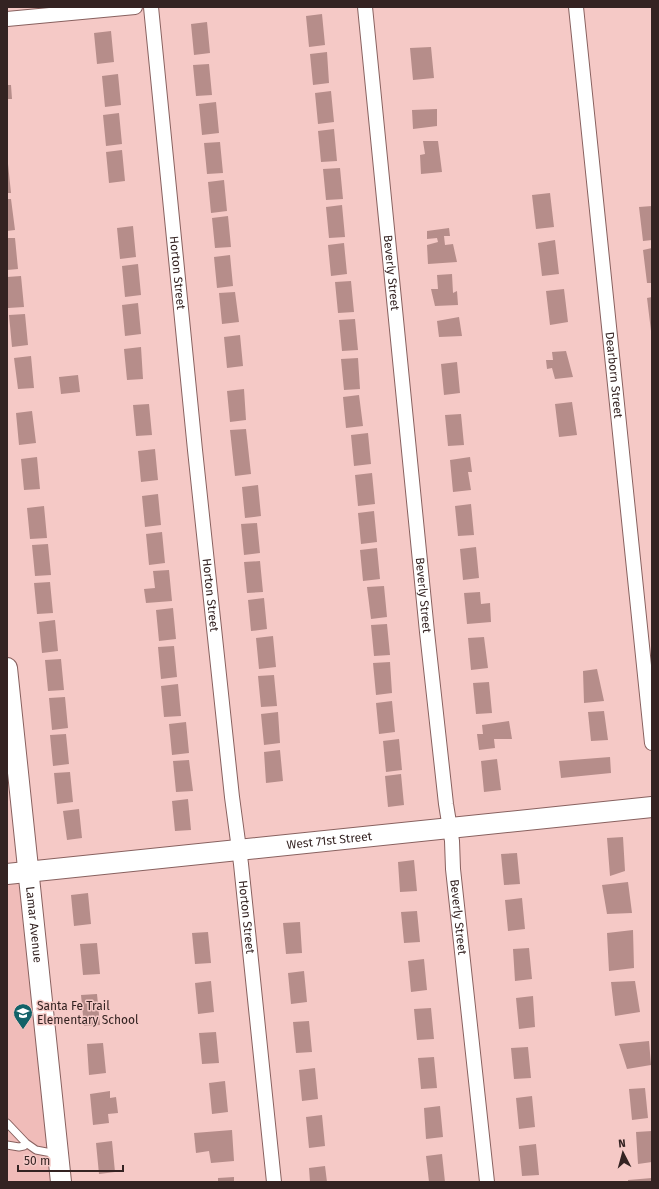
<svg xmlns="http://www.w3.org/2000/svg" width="659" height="1189" font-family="'Fira Sans',sans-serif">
  <rect width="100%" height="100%" fill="#f5c9c6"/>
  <path fill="#f0bcb9" d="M22,877L55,1182H7V878Z"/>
  <path fill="#b68d8a" d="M322,14L325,45L309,47L306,16Z
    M207,22L210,53L194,55L191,24Z
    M111,31L114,62L97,64L94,33Z
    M431,47L434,78L413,80L410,48Z
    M327,52L329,83L313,85L310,54Z
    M209,64L212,95L196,96L193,65Z
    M118,74L121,105L105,107L102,76Z
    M7,85H11L12,99H7Z
    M331,91L334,122L318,124L315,93Z
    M216,102L219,133L202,135L199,104Z
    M437,109V126L413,129L412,110Z
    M119,113L122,144L106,146L103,115Z
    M334,129L337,161L321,162L318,131Z
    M423,141H438L442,172L421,174L420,155L425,154Z
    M220,142L223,173L207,174L204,143Z
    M122,150L125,181L109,183L106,152Z
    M7,164H8L11,193H7Z
    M340,168L343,199L326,200L323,169Z
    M224,180L227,211L211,213L208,182Z
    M550,193L554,227L536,229L532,195Z
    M7,199H11L15,230L7,231Z
    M342,205L345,237L329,238L326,207Z
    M652,206V240L643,241L639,207Z
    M228,216L231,247L215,248L212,218Z
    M133,226L136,257L120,259L117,228Z
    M449,228L450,236H444L445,245L453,244L457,262L428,264L427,245L438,242L437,238L427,239V231Z
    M7,238H15L18,269L7,270Z
    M555,240L559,274L542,276L538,243Z
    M344,243L347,274L331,276L328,245Z
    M652,248V283H647L643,250Z
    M230,255L233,286L217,288L214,257Z
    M138,264L141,295L125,297L122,266Z
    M452,274L453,293L457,291L458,305L435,306L431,289H438L437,275Z
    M21,276L24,307L8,308L7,277Z
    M351,281L354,312L338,313L335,282Z
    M564,289L568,322L550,325L546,291Z
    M235,292L239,322L222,324L219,293Z
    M652,297V331H651L647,298Z
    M138,303L141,334L125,336L122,305Z
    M25,314L28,345L12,347L9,315Z
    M459,317L462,336L439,337L437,321Z
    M355,319L358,350L342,351L339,320Z
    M240,335L243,366L227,368L224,337Z
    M141,347L143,379L127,380L124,349Z
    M566,351L573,377L555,379L552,368L547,369L546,360H553L552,352Z
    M31,356L34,388L18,389L14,358Z
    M358,358L360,389L344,390L341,359Z
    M457,362L460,393L444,395L441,364Z
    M78,375L80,392L61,394L59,377Z
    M244,389L246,420L230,422L227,391Z
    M359,395L363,426L346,428L343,397Z
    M572,402L577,435L559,437L555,404Z
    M149,404L152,435L136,436L133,405Z
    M32,411L36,443L19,445L16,413Z
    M461,414L464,445L448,446L445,415Z
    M246,429L251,474L235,476L230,430Z
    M368,433L371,464L354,466L351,435Z
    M155,449L158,480L141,482L138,451Z
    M37,457L40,489L24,490L21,459Z
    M470,457L472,472H468L471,490L453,492L450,460Z
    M372,473L375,504L358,506L355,475Z
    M258,485L261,516L245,518L242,487Z
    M158,494L161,525L145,527L142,496Z
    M471,504L474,535L458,536L455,506Z
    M44,506L47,538L30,539L27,508Z
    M374,511L377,542L361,544L358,513Z
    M257,523L260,553L244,555L241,524Z
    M162,532L165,563L149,565L146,534Z
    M48,544L51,575L35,576L32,545Z
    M476,547L479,578L463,580L460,549Z
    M377,548L380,579L363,581L360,550Z
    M260,561L263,592L247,593L244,562Z
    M169,570L172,601L146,603L144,589L155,588L153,571Z
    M50,582L53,613L37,614L34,583Z
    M384,586L387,617L371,619L367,587Z
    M480,592L481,604L490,603L491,622L467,624L464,593Z
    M264,598L267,629L251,631L248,600Z
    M173,608L176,639L159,641L156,610Z
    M55,620L58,651L42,653L39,622Z
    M387,624L390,655L374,656L371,625Z
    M273,636L276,667L259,669L256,638Z
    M484,637L488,668L471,670L468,638Z
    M174,646L177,677L161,679L158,647Z
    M61,659L64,690L48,691L45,660Z
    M390,662L392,693L376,695L373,663Z
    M597,669L604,701L584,703L583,671Z
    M274,675L277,706L261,707L258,676Z
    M489,682L492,713L476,714L473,683Z
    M178,684L181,716L164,717L161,686Z
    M65,697L68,728L52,730L49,698Z
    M392,701L395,732L379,734L376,703Z
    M604,711L608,740L591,741L588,712Z
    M278,712L280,743L264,745L261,714Z
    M509,721L512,739H494L495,748L479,750L477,734H483L482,725Z
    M186,722L189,753L172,755L169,724Z
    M66,734L69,764L53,766L50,735Z
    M399,739L402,770L386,772L383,741Z
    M280,750L283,781L266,783L264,752Z
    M610,757L611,773L561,778L559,761Z
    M497,759L501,790L484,792L481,761Z
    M189,760L193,791L176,792L173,761Z
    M70,772L73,802L57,804L54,773Z
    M401,774L404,805L388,807L385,776Z
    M188,799L191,830L175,831L172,801Z
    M79,809L82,838L67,840L63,811Z
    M623,837L625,871L610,876L607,838Z
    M517,853L520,884L504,885L501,854Z
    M414,860L417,891L400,892L398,862Z
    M628,882L632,913L607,914L602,885Z
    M88,893L91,924L74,926L71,895Z
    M522,898L525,929L508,931L505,900Z
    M417,911L420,942L404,943L401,912Z
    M300,922L302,953L286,954L283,923Z
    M633,930L634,968L609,971L607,933Z
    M208,932L211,963L195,964L192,933Z
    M97,943L100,974L83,975L80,944Z
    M529,948L532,979L515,981L513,949Z
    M424,959L427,990L411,992L408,961Z
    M304,971L307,1002L291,1004L288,973Z
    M211,981L214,1012L198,1014L195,983Z
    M635,981L640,1012L615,1016L611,982Z
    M97,994L100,1025L84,1026L81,995Z
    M533,996L535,1027L519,1029L516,998Z
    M431,1008L434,1039L417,1040L414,1009Z
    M309,1021L312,1052L296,1053L293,1022Z
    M216,1032L219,1063L202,1064L199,1033Z
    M649,1041L651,1065L627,1069L619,1044Z
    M103,1043L106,1073L89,1075L87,1044Z
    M528,1047L531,1078L514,1079L511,1048Z
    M434,1057L437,1088L421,1089L418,1058Z
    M315,1068L318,1099L302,1101L299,1070Z
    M225,1081L228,1112L212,1114L209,1083Z
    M645,1088L648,1118L632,1120L629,1089Z
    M110,1091V1098L116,1097L118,1113L108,1114L109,1123L93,1125L90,1094Z
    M532,1096L535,1127L519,1129L516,1098Z
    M440,1106L443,1137L426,1139L424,1108Z
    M322,1115L325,1146L309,1148L306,1117Z
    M232,1130L234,1161L211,1163L209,1151L196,1153L194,1133Z
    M652,1131V1162L638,1164L636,1132Z
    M112,1141L115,1172L99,1174L96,1143Z
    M536,1144L539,1175L522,1176L519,1146Z
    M442,1154L445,1182H429L426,1156Z
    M325,1166L327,1182H310L309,1168Z
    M234,1177V1182H218V1178Z
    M652,1178V1182H628V1180Z"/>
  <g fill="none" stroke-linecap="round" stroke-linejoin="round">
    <defs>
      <path id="lane" d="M7,1123L26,1143L36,1150L57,1154
        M7,1145L19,1147L24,1146L26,1143"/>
      <g id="street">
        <path id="s1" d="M151,7L195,450L232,797L241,864L274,1182"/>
        <path id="s2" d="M365,7L427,632L446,804L452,841L453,869L487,1182"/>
        <path id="s3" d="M576,7L652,743"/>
        <path d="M7,19L135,7"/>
      </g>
      <g id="secondary">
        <path id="s4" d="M7,668L61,1182"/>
        <path id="s5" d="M7,874L652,807"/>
      </g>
    </defs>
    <use href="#lane" stroke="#88615f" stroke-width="9"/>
    <use href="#street" stroke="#88615f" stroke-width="16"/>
    <use href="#secondary" stroke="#88615f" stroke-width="22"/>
    <use href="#lane" stroke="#fff" stroke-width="7"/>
    <use href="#street" stroke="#fff" stroke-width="14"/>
    <use href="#secondary" stroke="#fff" stroke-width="20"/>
  </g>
  <defs>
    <symbol id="school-pin" viewBox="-11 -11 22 30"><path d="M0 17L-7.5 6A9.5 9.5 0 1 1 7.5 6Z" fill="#136268" stroke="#f5c9c6"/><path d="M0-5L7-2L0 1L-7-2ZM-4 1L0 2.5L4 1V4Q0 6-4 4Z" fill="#fff"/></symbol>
  </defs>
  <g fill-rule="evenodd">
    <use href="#school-pin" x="12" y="1002" width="22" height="30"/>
  </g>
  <g text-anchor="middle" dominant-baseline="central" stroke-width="3" stroke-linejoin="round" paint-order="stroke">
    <g font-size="12" fill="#342322" stroke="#f5c9c6">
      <text stroke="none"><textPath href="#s1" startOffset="267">Horton Street</textPath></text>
      <text stroke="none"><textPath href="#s2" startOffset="267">Beverly Street</textPath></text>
      <text stroke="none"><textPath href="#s3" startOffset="370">Dearborn Street</textPath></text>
      <text stroke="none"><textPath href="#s1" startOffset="591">Horton Street</textPath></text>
      <text stroke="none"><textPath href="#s2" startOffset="591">Beverly Street</textPath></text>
      <text stroke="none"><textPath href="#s5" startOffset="324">West 71st Street</textPath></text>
      <text stroke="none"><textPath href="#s1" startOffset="915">Horton Street</textPath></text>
      <text stroke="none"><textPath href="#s2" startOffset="915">Beverly Street</textPath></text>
      <text stroke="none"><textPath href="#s4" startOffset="258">Lamar Avenue</textPath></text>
    </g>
    <g font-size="12" fill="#342322" stroke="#f5c9c6" text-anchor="start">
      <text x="37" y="1006">Santa Fe Trail<tspan x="37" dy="14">Elementary School</tspan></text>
    </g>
  </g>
  <rect width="659" height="1189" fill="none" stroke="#342322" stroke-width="16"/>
  <g transform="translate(623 1153) rotate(354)" stroke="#f5c9c6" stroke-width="3" paint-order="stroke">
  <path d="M0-3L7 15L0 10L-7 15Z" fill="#342322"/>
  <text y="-6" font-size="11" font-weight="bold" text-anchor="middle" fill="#342322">N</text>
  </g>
  <path d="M18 1165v6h105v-6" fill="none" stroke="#342322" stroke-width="2"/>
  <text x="24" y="1165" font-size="12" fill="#342322" stroke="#f5c9c6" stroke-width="3" paint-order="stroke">50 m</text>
</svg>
